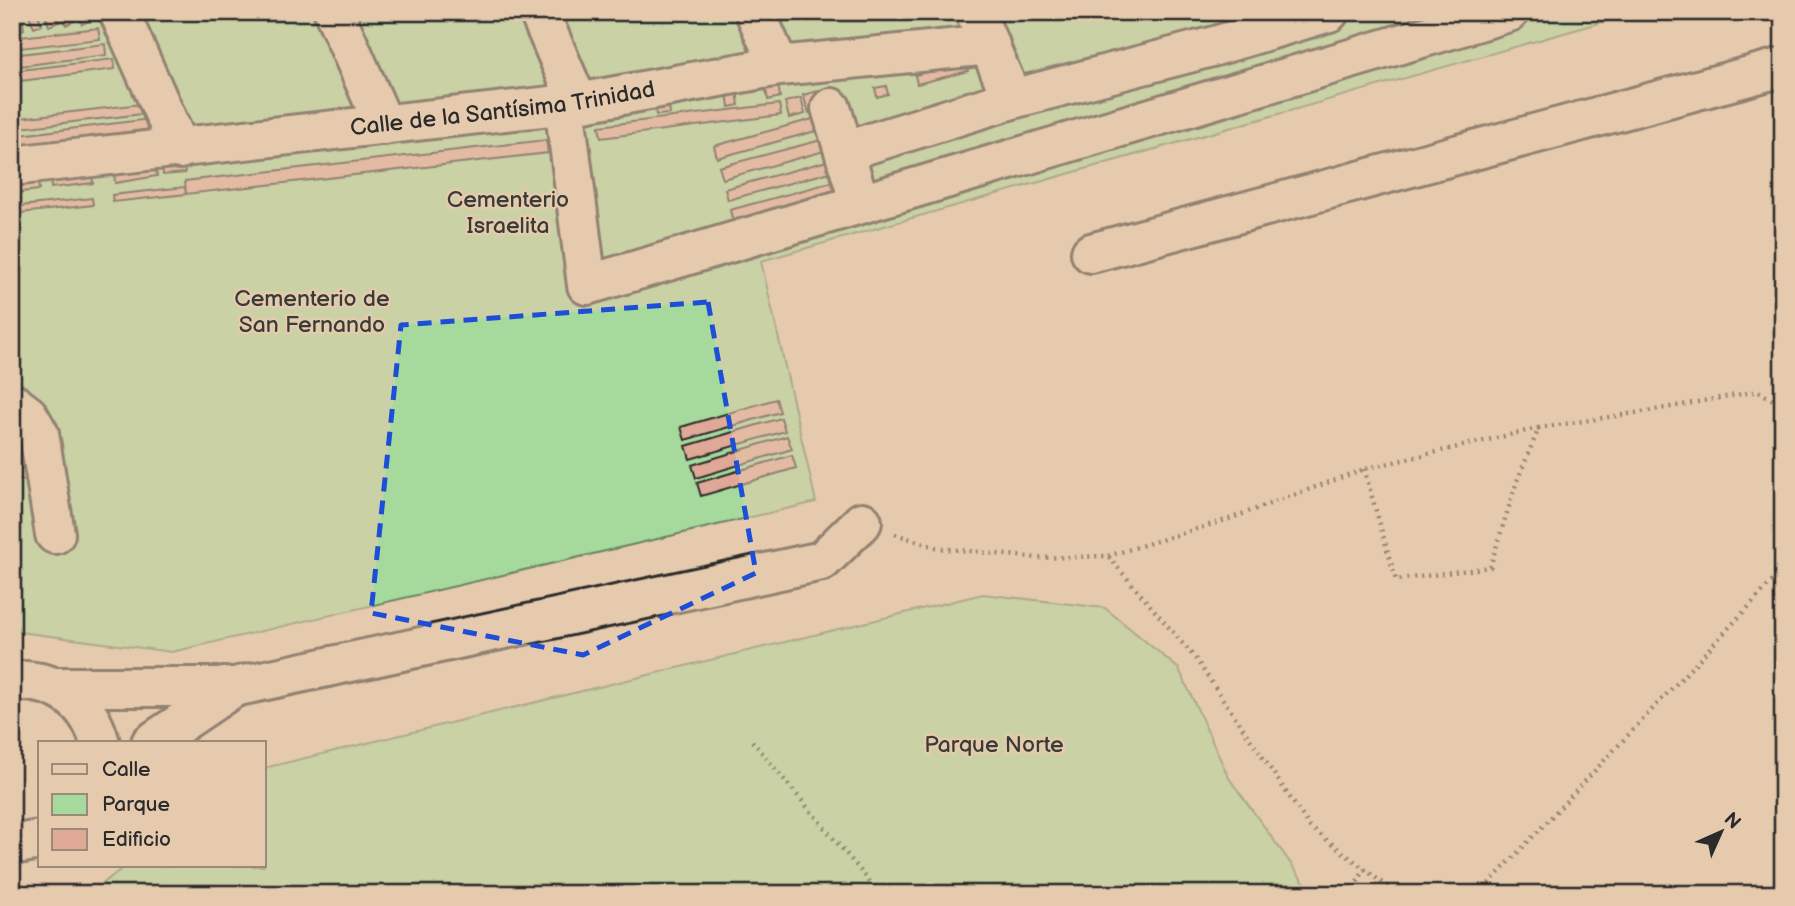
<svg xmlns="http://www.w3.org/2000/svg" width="1795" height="906" font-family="'Balsamiq Sans',sans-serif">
  <rect width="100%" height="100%" fill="#e6caad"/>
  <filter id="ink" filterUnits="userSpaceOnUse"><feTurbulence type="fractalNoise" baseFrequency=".0143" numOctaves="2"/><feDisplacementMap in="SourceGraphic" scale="14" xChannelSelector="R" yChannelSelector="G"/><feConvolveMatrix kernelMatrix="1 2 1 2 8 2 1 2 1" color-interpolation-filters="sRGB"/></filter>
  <g filter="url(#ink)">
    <path fill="#a6d99c" stroke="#688264" stroke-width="2" d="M12,12H1638L761,261L816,502L172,652L12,631Z
      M983,594L1105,608L1179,669L1229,778L1307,886L1320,894H89L125,866H264V768Z"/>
    <path fill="#e0a997" stroke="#2b2b2b" stroke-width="2" d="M28,12H37L42,25L34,28Z
      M44,12H54L59,22L49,26Z
      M60,12H70L74,21L66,25Z
      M77,12H87L91,20L82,24Z
      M23,21L24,30L12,32V22Z
      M98,28L100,39L12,49V38Z
      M105,44L106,55L12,67V55Z
      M114,59L115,69L12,82V71Z
      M966,62L968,71L917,84L915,75Z
      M778,83L780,97L768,100L765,86Z
      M886,86L888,94L877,97L875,88Z
      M737,91L739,105L729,107L727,92Z
      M818,91L824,109L809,113L803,95Z
      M668,98L670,114L656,115L654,99Z
      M801,98L805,114L789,118L785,102Z
      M141,104L142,114L12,129V119Z
      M779,104L781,115L601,138L599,126Z
      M820,117L823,129L717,158L714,146Z
      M150,119L152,129L12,146V136Z
      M825,139L828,150L723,179L719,167Z
      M546,140L548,153L186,194L185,181Z
      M831,160L834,171L728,200L725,189Z
      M184,163L185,173L163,175L162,165Z
      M155,166L157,176L115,183L114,172Z
      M92,173L93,183L51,188L50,177Z
      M38,180L39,190L12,193V183Z
      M836,181L839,193L733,222L730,210Z
      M185,187L186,194L113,202L112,195Z
      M92,198L93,205L12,214V207Z
      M776,399L780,412L685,440L681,427Z
      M781,418L785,431L690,459L686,446Z
      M12,433L20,440L30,481L12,479Z
      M787,436L792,449L696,478L692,465Z
      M792,455L796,468L701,496L697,483Z"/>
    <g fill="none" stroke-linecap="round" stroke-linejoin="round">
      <defs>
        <g id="minor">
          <path d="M119,12L180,149"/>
          <path d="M334,12L384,125"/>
          <path d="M539,12L578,103"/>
          <path d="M755,12L779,66"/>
          <path d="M975,12L1012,99"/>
          <path d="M564,104L587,285L1509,12"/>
          <path d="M831,108L860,204"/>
          <path d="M845,151L1012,99L1215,46L1329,12"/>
          <path id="s1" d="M12,166L578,103L779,66L990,45"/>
          <path d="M1091,253L1783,67"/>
          <path d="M12,403L28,415L39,434L55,534"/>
          <path d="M12,681C57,679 88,700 100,743"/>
          <path d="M56,687H234L822,561L862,522"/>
          <path d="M151,743L234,687"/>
          <path d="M12,841L23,843L40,840"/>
        </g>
      </defs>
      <use href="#minor" stroke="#2b2b2b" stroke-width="44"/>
      <path stroke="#2b2b2b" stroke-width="4.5" stroke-dasharray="2 5" stroke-linecap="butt" d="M1364,469L1396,580L1490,567L1517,481L1539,428L1654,410L1758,391L1783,406
        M895,534L938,548L1038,558L1108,556L1195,658L1310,827L1397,894
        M1108,556L1229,519L1364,469L1539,428
        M752,741L880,894
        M1350,894L1365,869
        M1479,894L1783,570"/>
      <use href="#minor" stroke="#e6caad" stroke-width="38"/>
    </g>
  </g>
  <path d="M0 0H1795V906H0ZM708,302L756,573L583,655L371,613L401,325Z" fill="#e6caad" fill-opacity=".55" fill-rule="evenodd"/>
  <path fill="none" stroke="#1d4ed8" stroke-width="5" stroke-dasharray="14 9" stroke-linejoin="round" d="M708,302L756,573L583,655L371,613L401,325Z"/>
  <g text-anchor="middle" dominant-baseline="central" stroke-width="5" stroke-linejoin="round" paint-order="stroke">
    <g font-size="23" fill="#2b2b2b" stroke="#e6caad">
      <text stroke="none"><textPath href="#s1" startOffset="494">Calle de la Santísima Trinidad</textPath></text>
    </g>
    <g font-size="23" fill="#373c36" stroke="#e6caad">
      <text x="508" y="200">Cementerio<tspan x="508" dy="26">Israelita</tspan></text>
      <text x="312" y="299">Cementerio de<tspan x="312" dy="26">San Fernando</tspan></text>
      <text x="994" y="745">Parque Norte</text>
    </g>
  </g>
  <rect width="1795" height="906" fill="none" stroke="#e6caad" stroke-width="42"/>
  <rect x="21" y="21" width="1753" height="864" fill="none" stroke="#2b2b2b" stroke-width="2.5" filter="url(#ink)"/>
  <rect x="38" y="741" width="228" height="126" fill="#e6caad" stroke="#9b8a79" stroke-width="2"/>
  <rect x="52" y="764" width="35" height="10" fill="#e6caad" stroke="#9b8a79" stroke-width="2"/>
  <text x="102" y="776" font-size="21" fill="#2b2b2b">Calle</text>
  <rect x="52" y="794" width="35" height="21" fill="#a6d99c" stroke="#9b8a79" stroke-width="2"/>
  <text x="102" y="811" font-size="21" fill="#2b2b2b">Parque</text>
  <rect x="52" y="829" width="35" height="21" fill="#e0a997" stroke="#9b8a79" stroke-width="2"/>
  <text x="102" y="846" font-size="21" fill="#2b2b2b">Edificio</text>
  <g transform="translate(1721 832) rotate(45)" stroke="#e6caad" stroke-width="5" paint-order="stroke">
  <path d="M0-5L12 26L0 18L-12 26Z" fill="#2b2b2b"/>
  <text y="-10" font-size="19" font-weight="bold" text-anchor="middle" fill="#2b2b2b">N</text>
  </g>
</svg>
